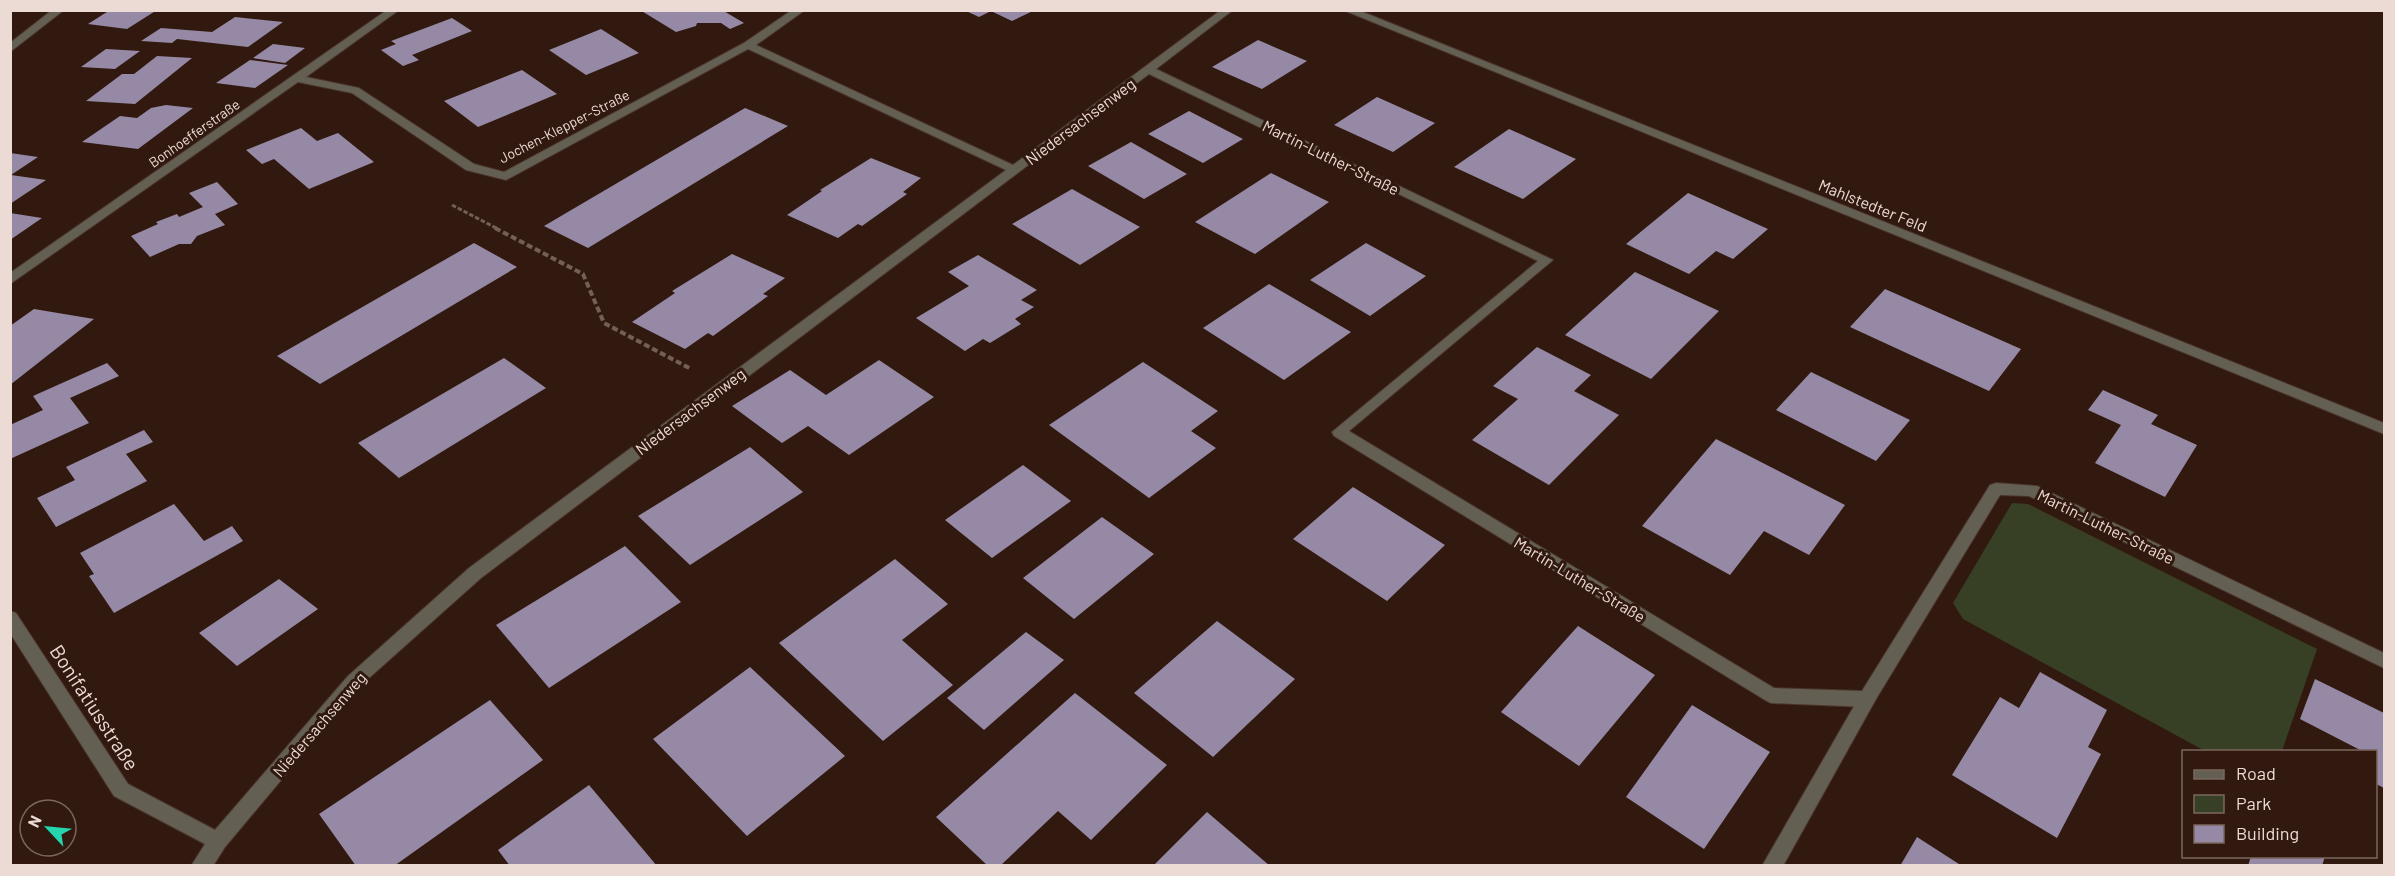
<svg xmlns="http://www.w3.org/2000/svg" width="2395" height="876" font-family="Barlow,sans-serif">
  <rect width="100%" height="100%" fill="#31190f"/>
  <path fill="#374025" d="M2012,503L2028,504L2317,649L2282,751H2205L1963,619L1953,603Z"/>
  <path fill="#9689a5" d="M110,10H157L127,29L88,24Z
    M640,10H722L744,23L730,29L721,23H697L696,26L676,32Z
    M964,10H1035L1012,21L991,11L979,17Z
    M235,17L283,22L248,47L177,39L172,43L141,41L161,28L212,32Z
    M452,18L472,31L412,55L419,60L403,66L381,50L396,44L391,41Z
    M601,29L639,53L586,75L549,50Z
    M1258,40L1307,61L1262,89L1212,67Z
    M273,44L305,48L285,63L253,58Z
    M106,49L140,51L115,69L81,67Z
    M157,56L192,58L135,104L86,101L122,74H134Z
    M250,60L288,65L255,88L216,83Z
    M522,70L557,94L478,127L444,101Z
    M1377,97L1435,123L1393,152L1334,125Z
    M166,105L193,108L138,149L82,142L120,116L137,118L151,108Z
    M745,108L788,126L588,248L544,226Z
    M1189,111L1243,139L1203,163L1148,134Z
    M301,128L317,141L338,133L374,162L309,189L274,159L262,164L246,150Z
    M1509,129L1576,159L1523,199L1454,167Z
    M1131,142L1187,174L1144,199L1088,166Z
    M10,153L38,157L11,175L46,180L10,204Z
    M871,158L921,178L903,192L907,194L862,226L858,224L838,238L787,215L822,191L820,190Z
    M1271,173L1329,202L1255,254L1195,222Z
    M217,182L238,204L215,214L225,225L197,236L191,244H179L150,257L131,236L158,224L156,222L177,214L179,217L203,207L189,193Z
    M1072,189L1140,227L1080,265L1012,224Z
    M1688,193L1768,229L1733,259L1716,251L1689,274L1626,244Z
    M10,213L42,218L10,240Z
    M474,243L517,267L320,384L277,356Z
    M1366,243L1426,276L1370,316L1310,280Z
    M732,254L785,278L763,294L768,296L713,336L708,333L685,349L632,322L675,293L672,291Z
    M978,255L1037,290L1021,300L1034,307L1015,319L1021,324L990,343L983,339L965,351L916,318L969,286L948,272Z
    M1635,272L1719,311L1651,379L1565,335Z
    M1269,284L1351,332L1284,380L1203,328Z
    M1885,289L2021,349L1989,391L1850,327Z
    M34,309L94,319L10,385V326Z
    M1537,347L1591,375L1574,391L1619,415L1549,485L1472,440L1518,399L1493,386Z
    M504,358L546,388L399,478L358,443Z
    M879,360L934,397L849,455L808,426L782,443L732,406L790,370L826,395Z
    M1143,362L1218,411L1191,431L1216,448L1149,498L1049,425Z
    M107,363L119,376L70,398L89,423L10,459V425L43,410L33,396Z
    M1811,372L1910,420L1876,461L1776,410Z
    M2103,390L2158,415L2151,424L2197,445L2165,497L2095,463L2121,425L2088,410Z
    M144,430L153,442L126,454L147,481L56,527L37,498L75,480L66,467Z
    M1716,439L1845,505L1809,555L1764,531L1730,575L1642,526Z
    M750,447L803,492L690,565L638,516Z
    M1023,465L1071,501L992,558L945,520Z
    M1353,487L1445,545L1387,601L1293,539Z
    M174,504L204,541L232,526L243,541L114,613L89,576L94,574L80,553Z
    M1102,517L1154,554L1074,619L1023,578Z
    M625,546L681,602L549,688L496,625Z
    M895,559L948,604L902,640L953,685L883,741L779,643Z
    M279,579L318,609L237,666L199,633Z
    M1217,621L1295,679L1213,757L1134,693Z
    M1578,626L1655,675L1579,766L1501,712Z
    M1026,632L1064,660L984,730L947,698Z
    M750,667L845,756L747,836L653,739Z
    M2040,672L2107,710L2088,747L2101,754L2057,838L1952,775L2000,697L2019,708Z
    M2315,679L2384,713V788L2376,784V752H2364L2300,719Z
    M1075,693L1167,765L1091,840L1058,811L1000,866H988L936,817Z
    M490,700L543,760L394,866H356L319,814Z
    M1692,705L1770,752L1704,849L1626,797Z
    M589,785L657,866H510L498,850Z
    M1207,812L1270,866H1153Z
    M1917,837L1962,866H1900Z
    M2251,856H2325L2322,866H2248Z"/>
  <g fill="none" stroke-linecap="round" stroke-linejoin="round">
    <defs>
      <path id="lane" d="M1867,691L1873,694L1876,699L1783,866H1762L1861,694Z"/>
      <path id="street" d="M52,10H64L10,52V43Z
        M387,10H399L306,77L359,88L474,164L504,172L744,43L792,10H805L756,45L1013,165L1221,10H1233L1156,69L1553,260L1349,431L1774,688L1862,691L1990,485L1996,483L2037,486L2384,653V668L2029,496L2000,495L1873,704L1867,707L1771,703L1765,700L1334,436L1332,432L1538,261L1149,74L481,578L360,686L225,847L213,866H191L205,844L114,796L10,633V611L16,613L128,784L215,830L348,676L469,568L1006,170L748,49L506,180L466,170L352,93L298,82L10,284V273Z
        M1343,10H1358L2384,423V434Z"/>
    </defs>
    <use href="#lane" stroke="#4b342b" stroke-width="2"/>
    <use href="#street" stroke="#4b342b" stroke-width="2"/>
    <path stroke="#745e56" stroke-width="3" stroke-dasharray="4.5 2" stroke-linecap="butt" d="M452,205L498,229"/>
    <path stroke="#745e56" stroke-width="4" stroke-dasharray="6 3" stroke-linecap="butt" d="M495,228L583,274L604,323L691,369"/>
    <use href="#lane" fill="#635f53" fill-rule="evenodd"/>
    <use href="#street" fill="#635f53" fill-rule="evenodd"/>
  </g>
  <g text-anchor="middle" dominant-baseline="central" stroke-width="6" stroke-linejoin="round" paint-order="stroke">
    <g font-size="14" fill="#ecdbd5" stroke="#31190f">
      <text transform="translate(564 126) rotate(-27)">Jochen-Klepper-Straße</text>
      <text transform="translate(194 133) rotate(-35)">Bonhoefferstraße</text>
    </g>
    <g font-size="16" fill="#ecdbd5" stroke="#31190f">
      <text transform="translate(1080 121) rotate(-37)">Niedersachsenweg</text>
      <text transform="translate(1331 157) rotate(26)">Martin-Luther-Straße</text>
      <text transform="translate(1873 205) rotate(22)">Mahlstedter Feld</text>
      <text transform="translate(690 411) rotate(-37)">Niedersachsenweg</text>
      <text transform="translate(2106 526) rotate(26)">Martin-Luther-Straße</text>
      <text transform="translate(1580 579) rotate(31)">Martin-Luther-Straße</text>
      <text transform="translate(319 724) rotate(-49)">Niedersachsenweg</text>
    </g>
    <g font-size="20" fill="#ecdbd5" stroke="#31190f">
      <text transform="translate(95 707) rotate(57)">Bonifatiusstraße</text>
    </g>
  </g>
  <rect width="2395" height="876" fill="none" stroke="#ecdbd5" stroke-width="24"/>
  <rect x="2182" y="750" width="195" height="108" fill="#31190f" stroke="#7c675e" stroke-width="1.5"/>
  <rect x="2194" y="770" width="30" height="9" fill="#635f53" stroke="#7c675e" stroke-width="1.5"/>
  <text x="2236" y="780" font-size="18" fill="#ecdbd5">Road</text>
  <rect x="2194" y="795" width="30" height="18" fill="#374025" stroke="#7c675e" stroke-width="1.5"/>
  <text x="2236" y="810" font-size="18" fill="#ecdbd5">Park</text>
  <rect x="2194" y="825" width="30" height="18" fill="#9689a5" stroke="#7c675e" stroke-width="1.5"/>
  <text x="2236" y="840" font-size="18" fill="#ecdbd5">Building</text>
  <g transform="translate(48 828) rotate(296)"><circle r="28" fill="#31190f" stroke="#7c675e" stroke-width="1.5"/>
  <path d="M0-4.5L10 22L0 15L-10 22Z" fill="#25d5ae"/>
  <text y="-9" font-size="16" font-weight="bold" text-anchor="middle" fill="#ecdbd5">N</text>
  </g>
</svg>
